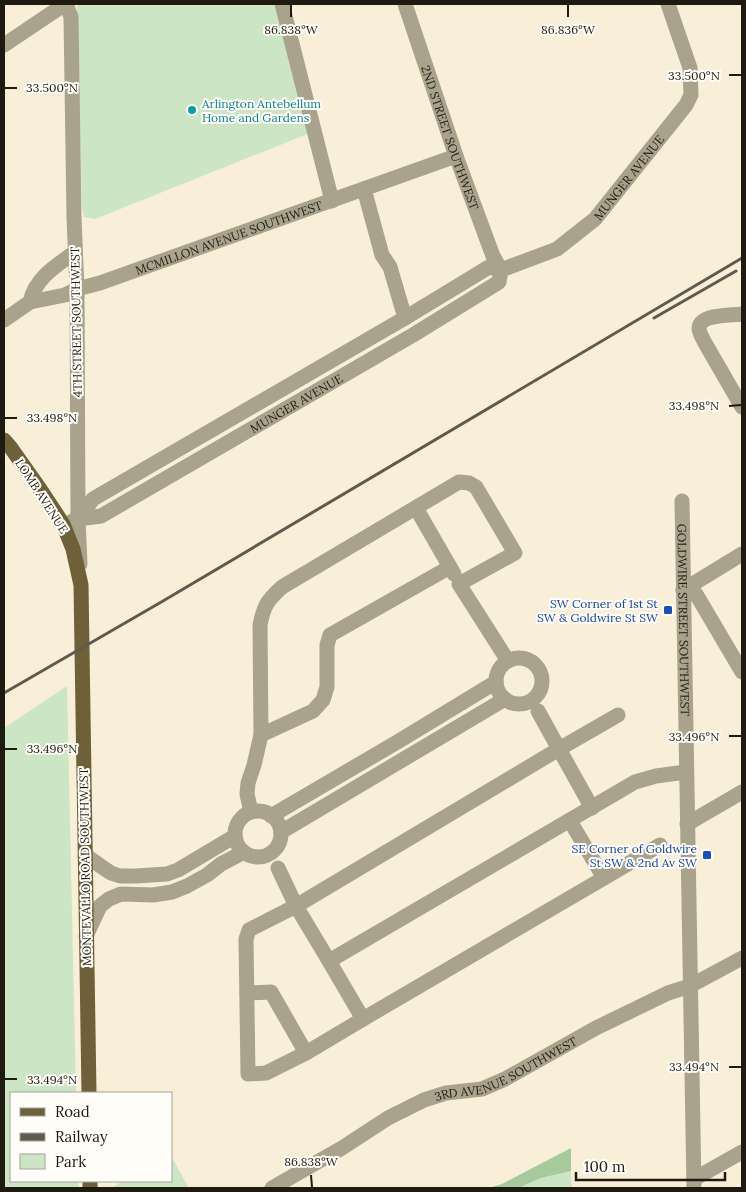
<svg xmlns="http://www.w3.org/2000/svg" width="746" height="1192" font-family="Lora,serif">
  <rect width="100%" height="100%" fill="#f9efd8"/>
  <path fill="#cbe5c5" d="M81,4H276L310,133L95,219L84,217L82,207L77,19V6Z
    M67,686L76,1093H11V1181H78L79,1188H4V728Z
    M171,1156L189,1188H111L123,1181H171Z
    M571,1171L572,1188H518L541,1178Z"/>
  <path fill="#a6c99e" d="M571,1148V1171L541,1178L518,1188H489L502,1184Z"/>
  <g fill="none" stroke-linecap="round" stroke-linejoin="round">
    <g stroke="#a9a28c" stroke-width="15">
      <path d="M66,4L71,17L74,217L77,289L78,519L80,564"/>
      <path d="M282,4L332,201"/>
      <path id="s1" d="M405,4L456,156L493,256L501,270"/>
      <path d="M4,45L65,4"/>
      <path d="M364,189L382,255L390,267L405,318"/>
      <path d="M30,302C35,278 57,265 75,252"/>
      <path d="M742,314C732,315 700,314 699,328C699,333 703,339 705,343L742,407"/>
      <path id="s2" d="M4,320L30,302L65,295L77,289L100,283L456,156"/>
      <path id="s3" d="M682,501L694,1188"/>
      <path d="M416,508L454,574"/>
      <path id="s4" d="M78,519L93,499L405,318L489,267L501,270L557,249L595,219L686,105L691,95L690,68L668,4"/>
      <path id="s5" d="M72,521L78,519L101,516L413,335L499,282L501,270"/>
      <path d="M683,590L696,594L742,672"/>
      <path d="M683,590L742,554"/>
      <circle cx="519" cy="681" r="23"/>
      <path d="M538,711L559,749L618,715"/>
      <path d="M261,735L313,711L323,700L327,687V645L330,635L450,567"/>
      <circle cx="258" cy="834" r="23"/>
      <path d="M251,812L247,794L248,783L254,765L261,735L260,625C264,605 267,601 282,587L459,482L469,483L476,487L515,553L459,584L508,661"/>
      <path d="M271,816L399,741L496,682"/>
      <path d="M570,821L604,878L363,1019L329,961L635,782L656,776L686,772"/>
      <path d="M687,824L742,792"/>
      <path d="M281,832L505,699"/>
      <path d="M85,855L102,867L111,873L120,876H136L167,874L178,870L235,836"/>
      <path d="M278,868L296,906L249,930L246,939L248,1074L266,1073L306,1053"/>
      <path d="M604,878L660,845"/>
      <path d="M86,936L100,906L109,899L121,894L153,895L172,892L187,886L207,875L221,864L244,852"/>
      <path d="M329,961L296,906L559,749L592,808"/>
      <path d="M247,993L271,992L306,1053L363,1019"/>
      <path d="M694,1179L742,1152"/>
      <path id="s6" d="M272,1188L342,1148L388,1118L424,1100L446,1093L482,1089L505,1079L596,1028L668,993L690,986L742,958"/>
    </g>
    <path stroke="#6e6139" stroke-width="15" d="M4,440L11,448L40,489L63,524L73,549L81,585L89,1093
      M90,1181V1188"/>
    <path stroke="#605a4e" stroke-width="3" d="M654,318L736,271
      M4,693L163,601L742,258"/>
  </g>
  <path fill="none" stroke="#1e1a12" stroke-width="2" d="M291,5V17M568,5V17M729,75H741M5,88H17M729,406L741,405M5,418H17M729,736H741M5,749H17M729,1067H741M5,1079H17M311,1175L312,1187"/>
  <circle fill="#0f9aa8" stroke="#fffdf8" stroke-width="2" cx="192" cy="110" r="5"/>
  <g fill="#1a4fb4" stroke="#fffdf8" stroke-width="2">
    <rect x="663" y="605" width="10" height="10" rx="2.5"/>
    <rect x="702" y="850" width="10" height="10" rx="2.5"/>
  </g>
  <g text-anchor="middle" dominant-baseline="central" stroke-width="4" stroke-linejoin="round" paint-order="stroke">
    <g font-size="12" fill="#0d838f" stroke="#fffdf8" text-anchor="start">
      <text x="202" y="103">Arlington Antebellum<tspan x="202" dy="14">Home and Gardens</tspan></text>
    </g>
    <g font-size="12" fill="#1e1a12" stroke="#fffdf8">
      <text stroke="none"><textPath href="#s1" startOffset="141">2ND STREET SOUTHWEST</textPath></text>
      <text stroke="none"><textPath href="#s4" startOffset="658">MUNGER AVENUE</textPath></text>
      <text stroke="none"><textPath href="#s2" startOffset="241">MCMILLON AVENUE SOUTHWEST</textPath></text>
      <text transform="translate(76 322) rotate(-91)">4TH STREET SOUTHWEST</text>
      <text stroke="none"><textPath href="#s5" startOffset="255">MUNGER AVENUE</textPath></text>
      <text transform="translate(42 496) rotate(57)">LOMB AVENUE</text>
      <text stroke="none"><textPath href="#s3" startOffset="119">GOLDWIRE STREET SOUTHWEST</textPath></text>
      <text transform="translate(85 867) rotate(-91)">MONTEVALLO ROAD SOUTHWEST</text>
      <text stroke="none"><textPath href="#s6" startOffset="264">3RD AVENUE SOUTHWEST</textPath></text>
    </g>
    <g font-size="12" fill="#164399" stroke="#fffdf8" text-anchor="end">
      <text x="658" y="603">SW Corner of 1st St<tspan x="658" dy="14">SW &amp; Goldwire St SW</tspan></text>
      <text x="697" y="848">SE Corner of Goldwire<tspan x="697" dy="14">St SW &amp; 2nd Av SW</tspan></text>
    </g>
  </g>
  <g font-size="12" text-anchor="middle" fill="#1e1a12" stroke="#fffdf8" stroke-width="4" stroke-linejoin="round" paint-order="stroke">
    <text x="291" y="34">86.838°W</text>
    <text x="568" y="34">86.836°W</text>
    <text x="694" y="80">33.500°N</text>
    <text x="52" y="92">33.500°N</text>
    <text x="694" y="410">33.498°N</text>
    <text x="52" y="422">33.498°N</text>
    <text x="694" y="741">33.496°N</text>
    <text x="52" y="753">33.496°N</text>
    <text x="694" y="1071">33.494°N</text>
    <text x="52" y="1084">33.494°N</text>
    <text x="311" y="1166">86.838°W</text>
  </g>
  <rect width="746" height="1192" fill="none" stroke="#1e1a12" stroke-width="10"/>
  <rect x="10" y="1092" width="162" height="90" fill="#fffdf8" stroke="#a5a29c"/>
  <rect x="20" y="1108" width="25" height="8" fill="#6e6139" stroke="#a5a29c"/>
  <text x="55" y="1117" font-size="15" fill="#1e1a12">Road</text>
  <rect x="20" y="1133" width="25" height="8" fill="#605a4e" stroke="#a5a29c"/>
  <text x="55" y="1142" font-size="15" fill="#1e1a12">Railway</text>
  <rect x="20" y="1154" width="25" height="15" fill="#cbe5c5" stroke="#a5a29c"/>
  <text x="55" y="1167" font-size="15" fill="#1e1a12">Park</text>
  <path d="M576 1172v8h149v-8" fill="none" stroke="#1e1a12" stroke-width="2.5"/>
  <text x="584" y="1172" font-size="15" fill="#1e1a12" stroke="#fffdf8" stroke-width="4" paint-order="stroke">100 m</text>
</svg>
